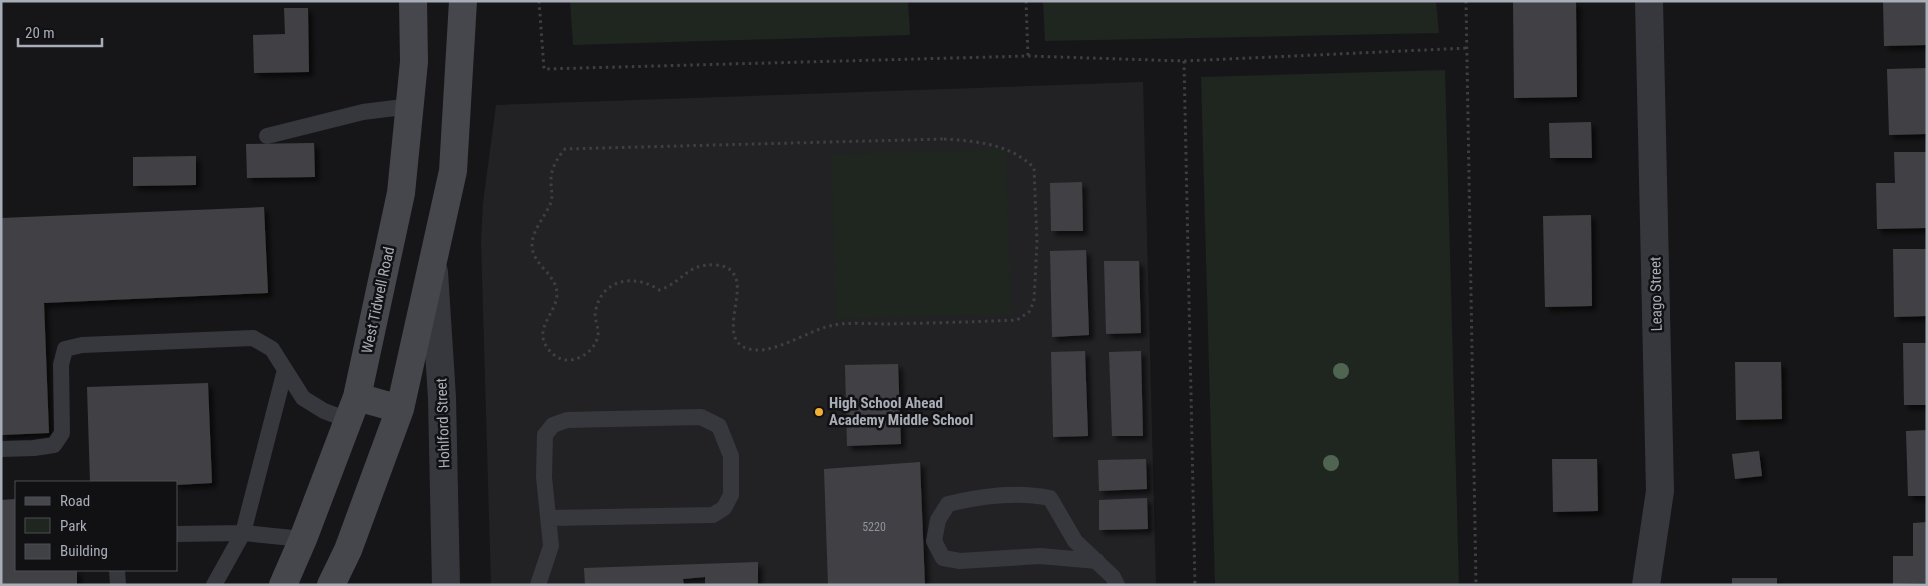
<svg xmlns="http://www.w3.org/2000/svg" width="1928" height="586" font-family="'Roboto Condensed',sans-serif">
  <defs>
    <filter id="shadow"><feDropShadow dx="4.5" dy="4.5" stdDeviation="2.5" flood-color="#0009"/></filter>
  </defs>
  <rect width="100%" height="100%" fill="#161618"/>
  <path fill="#222225" d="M1143,82L1156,585H491L481,240L483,203L496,105Z"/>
  <path fill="#1e261f" d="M570,1H908L910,35L573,45Z
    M1043,1H1436L1439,33L1045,41Z
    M1445,70L1459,585H1215L1201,77Z
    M1006,149L1011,314L836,319L831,154Z"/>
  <path fill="#404145" filter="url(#shadow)" d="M1513,1H1576L1577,97L1514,98Z
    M1883,1H1927V45L1884,46Z
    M284,8H308L309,72L254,73L253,35L285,34Z
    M1927,68V134L1889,135L1887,69Z
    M1591,122L1592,158H1550L1549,123Z
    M314,143L315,177L247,178L246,144Z
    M1894,152H1927L1926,228L1877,229L1876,183H1895Z
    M196,156V185L133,186V157Z
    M1082,182L1083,231H1051L1050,183Z
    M264,207L268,293L44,303L49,433L1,435V218Z
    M1591,215L1592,306L1545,307L1543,216Z
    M1893,249H1927V316L1894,317Z
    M1086,250L1089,335L1052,337L1050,251Z
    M1104,261H1139L1141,333L1106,334Z
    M1903,343H1927V405H1904Z
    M1085,351L1088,436L1053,437L1051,352Z
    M1141,351L1143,436H1112L1109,352Z
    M1735,362H1781L1782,419L1736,420Z
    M898,364L901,444L847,446L845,365Z
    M208,383L212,483L176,485V482H90L87,387Z
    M1927,430V496H1908L1906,431Z
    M1759,451L1762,476L1735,479L1732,454Z
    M1146,459L1147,489L1099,491L1098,460Z
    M1552,459H1597L1598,511L1553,512Z
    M920,462L925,585H828L824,469Z
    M1147,498L1148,529L1099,530V500Z
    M16,499V570H77V585H1V500Z
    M1927,522V583L1893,584V556H1913V523Z
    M758,562V585H705V577L683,579L684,585H585L584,568Z
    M1732,578H1777V585H1732Z"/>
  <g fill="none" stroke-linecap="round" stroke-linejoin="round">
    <path stroke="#3d3f44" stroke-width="3" stroke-dasharray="2.5 4" stroke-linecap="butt" d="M539,1L544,69L1028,56L1184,61L1468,48
      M1026,1L1028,56
      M1466,1L1476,585
      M1184,61L1195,585
      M944,139C976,141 1011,144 1034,168L1037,243L1034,301L1029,312L1017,320C973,322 930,323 887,324C872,324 848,322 834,325C811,329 778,352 755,350C712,346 749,292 733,273C729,267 723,266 716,265C686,263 684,282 659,290C636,274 603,278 596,309C593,318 599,326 598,335C596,351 576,364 561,359C551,355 541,343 543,332C545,318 557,308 557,293C556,274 534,266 532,247C531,231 546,216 551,202C553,195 551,190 551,183C550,170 557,158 565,149Z"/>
    <path stroke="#37383d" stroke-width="16" d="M267,136L363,112L411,106
      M1,449L34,448L54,445L62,433L61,365L65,349L82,345L253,338L272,349L303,398L324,411L348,420
      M176,534L243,533L303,539
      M1097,561L1040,556L960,561L943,558L934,541L938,520L948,504C980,496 1017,491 1050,498L1075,541L1113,577L1117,585
      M117,570L118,585
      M214,585L243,533L285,370
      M538,585L551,546L544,477L545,435L553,425L567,420L701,417L719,426L731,456V495L724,508L713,515L549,518"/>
    <path stroke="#37383d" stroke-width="28" d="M434,272L442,398L446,585
      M1646,585L1660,491L1649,1"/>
    <path stroke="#45474d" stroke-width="28" d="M357,397L400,409
      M283,585L303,539L357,397L401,193L414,62L413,1
      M331,585L348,550L400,409L453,171L463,1"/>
  </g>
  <g fill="#506452">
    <circle cx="1341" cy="371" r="8"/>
    <circle cx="1331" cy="463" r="8"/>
  </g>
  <circle fill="#f2b134" stroke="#111113" stroke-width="2" cx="819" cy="412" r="5"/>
  <g text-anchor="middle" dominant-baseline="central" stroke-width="5" stroke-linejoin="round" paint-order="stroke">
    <g font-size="12" fill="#8e929b">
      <text x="874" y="527">5220</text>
    </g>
    <g font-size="15" fill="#a8adb8" stroke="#111113">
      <text transform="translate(1656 294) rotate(-91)">Leago Street</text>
      <text transform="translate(378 300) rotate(-78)">West Tidwell Road</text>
      <text transform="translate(443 423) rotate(-92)">Hohlford Street</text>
    </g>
    <g font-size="15" font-weight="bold" fill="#a8adb8" stroke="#111113" text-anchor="start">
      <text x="829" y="403">High School Ahead<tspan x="829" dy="17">Academy Middle School</tspan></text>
    </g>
  </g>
  <rect width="1928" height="586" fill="none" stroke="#a8adb8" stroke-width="5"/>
  <rect x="15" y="481" width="162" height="90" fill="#111113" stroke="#4d4f55"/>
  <rect x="25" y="497" width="25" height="8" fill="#45474d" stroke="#4d4f55"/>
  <text x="60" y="506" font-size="15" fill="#a8adb8">Road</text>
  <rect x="25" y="518" width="25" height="15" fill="#1e261f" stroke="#4d4f55"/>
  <text x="60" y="531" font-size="15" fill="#a8adb8">Park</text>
  <rect x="25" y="544" width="25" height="15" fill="#404145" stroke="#4d4f55"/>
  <text x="60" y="556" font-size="15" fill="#a8adb8">Building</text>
  <path d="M18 38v8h84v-8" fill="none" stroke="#a8adb8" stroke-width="2.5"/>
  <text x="25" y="38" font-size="15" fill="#a8adb8" stroke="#111113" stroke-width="4" paint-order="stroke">20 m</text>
</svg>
